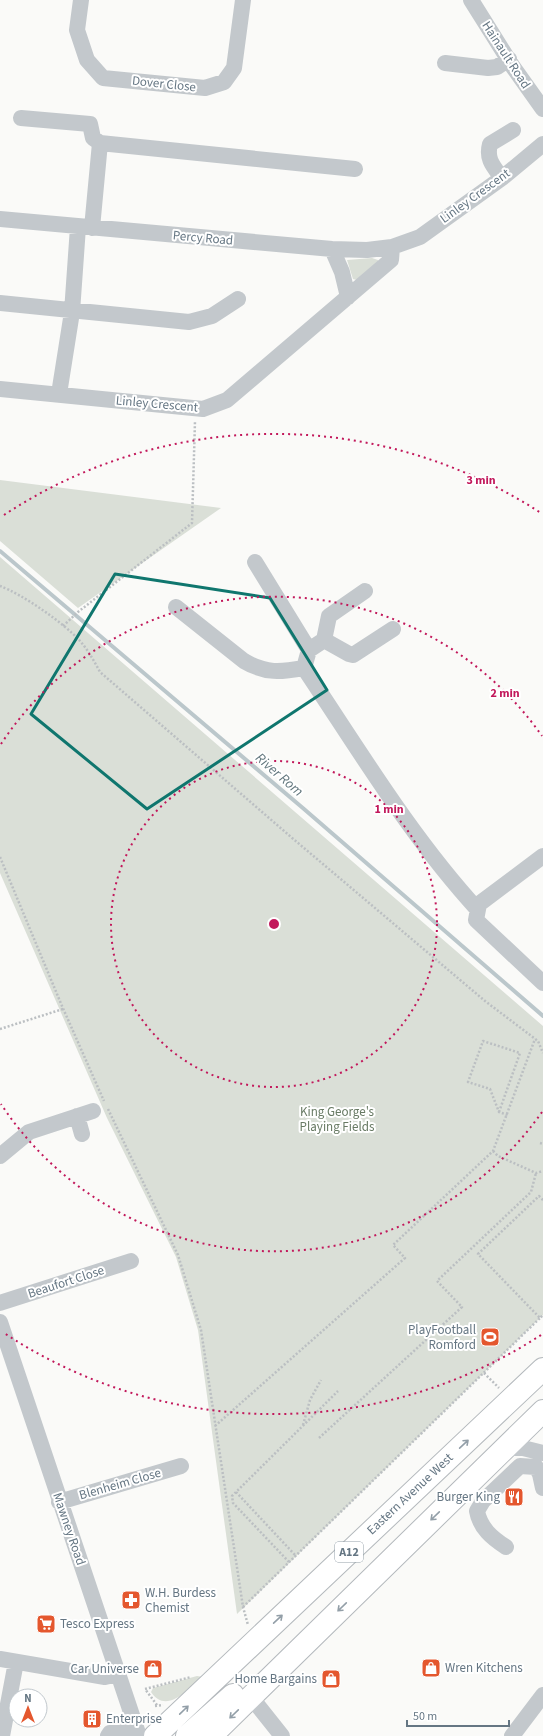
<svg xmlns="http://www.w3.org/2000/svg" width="543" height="1736" font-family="'Source Sans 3',sans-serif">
  <rect width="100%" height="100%" fill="#fafaf8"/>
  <path fill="#dadfd7" d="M372,258L378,260V264L357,280L353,279L347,260Z
    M0,480L221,508L78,608L0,541Z
    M0,557L543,1026V1315L237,1614L198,1330L176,1257L107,1118L0,873Z
    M197,1676L203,1677C189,1689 166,1715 151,1692L153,1688Z"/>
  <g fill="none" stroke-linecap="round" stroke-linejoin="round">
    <path stroke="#bbc7cb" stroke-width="4" d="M0,551L304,809L543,1016"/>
    <defs>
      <path id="highway" d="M155,1736L543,1369
        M187,1736L233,1695
        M211,1736L543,1411"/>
    </defs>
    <use href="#highway" stroke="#b4b9bd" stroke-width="24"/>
    <path stroke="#bbbfc2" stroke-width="2.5" stroke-dasharray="2 2" stroke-linecap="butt" d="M0,586C22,594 64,623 80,641C88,650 94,661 100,672L291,837L485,1001L538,1041L543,1053
      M63,626L78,612L192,523L195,421
      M0,857L62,1006L104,1101
      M0,1029L63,1009
      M108,1109L178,1255L201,1330L243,1607L248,1625
      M499,1112L520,1053L483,1041L468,1082L490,1089L499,1112L508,1115
      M540,1143L543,1144
      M493,1151L498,1156L536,1173L543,1171
      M543,1200L539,1196L478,1254L540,1318L543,1315
      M484,1373L499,1388
      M303,1425L310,1400L321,1380
      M215,1426L405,1258L393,1245L493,1151L535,1039
      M319,1438L462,1307L437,1281L531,1192L536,1173
      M236,1492L296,1556
      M289,1562L233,1503L232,1496L338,1391
      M243,1607L540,1318
      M157,1705L145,1689L191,1677
      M155,1706L163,1705"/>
    <path stroke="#c3c8cc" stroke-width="16" d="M81,0L77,30L87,60L103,78L205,88L224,82L234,68L243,0
      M471,0L513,67L543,109
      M445,63L488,68L497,67L509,59
      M21,118L90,124L93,138L100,143L92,228
      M100,143L355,169
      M502,178C493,166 486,159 490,144L513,130
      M0,219L332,249L367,250L392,247L420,237L502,178L543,144
      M332,249L342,272L348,297
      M0,303L189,322L212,316L238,299
      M0,389L203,409L227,400L391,260L392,247
      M59,394L72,312L78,227
      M255,562L309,650L304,668C359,750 411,837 478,910
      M176,607L244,661C266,674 281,672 304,668
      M324,640L349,654L353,655L393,629
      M309,650L324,640L329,616L365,591
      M543,856L479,904L476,920L543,983
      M77,1116L82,1134
      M0,1156L29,1132L93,1111
      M0,1303L131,1261
      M0,1322L139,1736
      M505,1448H523L543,1453
      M59,1502L181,1466
      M506,1547C492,1538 480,1528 477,1511L483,1501L520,1466L536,1467L540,1474L543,1488
      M0,1659L105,1677L118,1674
      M251,1697L282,1736
      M2,1736L16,1662
      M108,1736L110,1733L137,1731
      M512,1736L543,1695"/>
    <use href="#highway" stroke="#fff" stroke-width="22"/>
  </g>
  <defs><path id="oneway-shaft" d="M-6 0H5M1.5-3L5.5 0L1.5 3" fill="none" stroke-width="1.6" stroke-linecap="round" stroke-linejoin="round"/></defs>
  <g stroke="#939fa8">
    <use href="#oneway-shaft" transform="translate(464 1444) rotate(-43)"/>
    <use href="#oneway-shaft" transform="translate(435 1516) rotate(136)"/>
    <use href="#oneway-shaft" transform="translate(342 1607) rotate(136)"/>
    <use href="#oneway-shaft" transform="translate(278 1619) rotate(-43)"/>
    <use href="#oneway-shaft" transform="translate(184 1710) rotate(-44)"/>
    <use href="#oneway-shaft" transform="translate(234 1714) rotate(136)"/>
  </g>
  <path fill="none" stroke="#0f766e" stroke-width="3" stroke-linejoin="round" d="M115,574L270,598L327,690L147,809L31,714Z"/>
  <g fill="none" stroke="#c2185b" stroke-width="2" stroke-dasharray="2 4">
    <circle cx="274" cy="924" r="163"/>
    <path d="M542 1112A327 327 0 0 1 1 1104M1 744A327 327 0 0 1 542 736"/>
    <path d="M541 1335A490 490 0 0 1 4 1333M4 515A490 490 0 0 1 541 513"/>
  </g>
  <defs>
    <symbol id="stadium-square" viewBox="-11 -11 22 22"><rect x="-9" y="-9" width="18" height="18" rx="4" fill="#e4572e" stroke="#fff"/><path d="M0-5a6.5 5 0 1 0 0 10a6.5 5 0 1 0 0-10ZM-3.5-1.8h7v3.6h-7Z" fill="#fff"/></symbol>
    <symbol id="restaurant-square" viewBox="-11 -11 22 22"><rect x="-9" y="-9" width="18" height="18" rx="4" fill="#e4572e" stroke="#fff"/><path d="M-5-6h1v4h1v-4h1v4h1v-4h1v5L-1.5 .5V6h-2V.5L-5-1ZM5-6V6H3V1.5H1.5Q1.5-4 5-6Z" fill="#fff"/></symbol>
    <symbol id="pharmacy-square" viewBox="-11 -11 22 22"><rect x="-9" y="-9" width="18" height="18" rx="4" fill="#e4572e" stroke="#fff"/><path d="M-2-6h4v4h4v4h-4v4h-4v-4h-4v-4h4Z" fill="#fff"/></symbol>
    <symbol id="supermarket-square" viewBox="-11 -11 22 22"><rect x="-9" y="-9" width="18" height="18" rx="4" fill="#e4572e" stroke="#fff"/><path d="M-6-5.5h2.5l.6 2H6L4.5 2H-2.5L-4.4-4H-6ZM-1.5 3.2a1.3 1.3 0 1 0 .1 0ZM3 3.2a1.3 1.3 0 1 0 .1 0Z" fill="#fff"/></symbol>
    <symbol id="shop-square" viewBox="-11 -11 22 22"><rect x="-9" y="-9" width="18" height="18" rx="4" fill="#e4572e" stroke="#fff"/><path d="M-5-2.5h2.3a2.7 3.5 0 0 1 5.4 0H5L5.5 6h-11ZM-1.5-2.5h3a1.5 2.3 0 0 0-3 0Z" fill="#fff"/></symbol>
    <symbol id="building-square" viewBox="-11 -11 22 22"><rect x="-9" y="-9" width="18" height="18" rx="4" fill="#e4572e" stroke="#fff"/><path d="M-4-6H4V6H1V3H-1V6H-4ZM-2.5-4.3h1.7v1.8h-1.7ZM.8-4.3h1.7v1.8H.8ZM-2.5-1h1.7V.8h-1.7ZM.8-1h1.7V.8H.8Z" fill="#fff"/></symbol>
  </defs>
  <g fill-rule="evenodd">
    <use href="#stadium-square" x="479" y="1326" width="22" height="22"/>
    <use href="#restaurant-square" x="503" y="1486" width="22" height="22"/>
    <use href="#pharmacy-square" x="120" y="1589" width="22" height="22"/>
    <use href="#supermarket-square" x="35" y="1613" width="22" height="22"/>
    <use href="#shop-square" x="420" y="1657" width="22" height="22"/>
    <use href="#shop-square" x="142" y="1658" width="22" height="22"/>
    <use href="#shop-square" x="320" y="1668" width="22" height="22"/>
    <use href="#building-square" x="81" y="1708" width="22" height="22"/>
  </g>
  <g text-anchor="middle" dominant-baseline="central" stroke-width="4" stroke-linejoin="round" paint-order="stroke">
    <rect fill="#fff" stroke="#939fa8" stroke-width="1" x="335" y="1542" width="28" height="20" rx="3"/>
    <g font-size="12" font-weight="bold" fill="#657683">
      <text x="349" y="1552">A12</text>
    </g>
    <g font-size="13" fill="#657683" stroke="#fff">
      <text transform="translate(506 55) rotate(57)">Hainault Road</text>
      <text transform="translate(164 84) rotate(6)">Dover Close</text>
      <text transform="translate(475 196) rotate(-36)">Linley Crescent</text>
      <text transform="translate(203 238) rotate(5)">Percy Road</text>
      <text transform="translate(157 404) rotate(5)">Linley Crescent</text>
      <text transform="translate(66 1282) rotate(-18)">Beaufort Close</text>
      <text transform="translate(120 1484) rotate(-16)">Blenheim Close</text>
      <text transform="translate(410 1494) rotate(-43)">Eastern Avenue West</text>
      <text transform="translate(69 1529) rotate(71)">Mawney Road</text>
    </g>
    <g font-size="13" fill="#687a64" stroke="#fff">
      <text x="337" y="1112">King George's<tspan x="337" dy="15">Playing Fields</tspan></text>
    </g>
    <g font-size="13" fill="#657683" stroke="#fff" text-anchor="end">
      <text x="476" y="1330">PlayFootball<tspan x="476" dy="15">Romford</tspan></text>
      <text x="500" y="1497">Burger King</text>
      <text x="145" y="1593" text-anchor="start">W.H. Burdess<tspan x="145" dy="15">Chemist</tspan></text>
      <text x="60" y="1624" text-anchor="start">Tesco Express</text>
      <text x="445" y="1668" text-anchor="start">Wren Kitchens</text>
      <text x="139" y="1669">Car Universe</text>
      <text x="317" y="1679">Home Bargains</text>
      <text x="106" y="1719" text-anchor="start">Enterprise</text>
    </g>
    <g font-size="14" font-style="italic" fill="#60757c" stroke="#fff">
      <text transform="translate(279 775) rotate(41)">River Rom</text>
    </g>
  </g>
  <circle cx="274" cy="924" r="6" fill="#c2185b" stroke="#fff" stroke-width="2"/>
  <g font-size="12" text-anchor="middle" font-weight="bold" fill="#c2185b" stroke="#fff" stroke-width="4" stroke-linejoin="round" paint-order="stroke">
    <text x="481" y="484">3 min</text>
    <text x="505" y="697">2 min</text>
    <text x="389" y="813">1 min</text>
  </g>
  <g transform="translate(28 1708)"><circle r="19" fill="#ffffff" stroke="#c1c8cd"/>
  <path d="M0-3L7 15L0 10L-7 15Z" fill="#e4572e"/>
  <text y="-6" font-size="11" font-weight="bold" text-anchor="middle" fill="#657683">N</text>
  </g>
  <path d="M407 1720v6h102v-6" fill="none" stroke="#657683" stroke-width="2"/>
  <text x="413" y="1720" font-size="12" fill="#657683" stroke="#ffffff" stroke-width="3" paint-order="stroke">50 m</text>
</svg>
